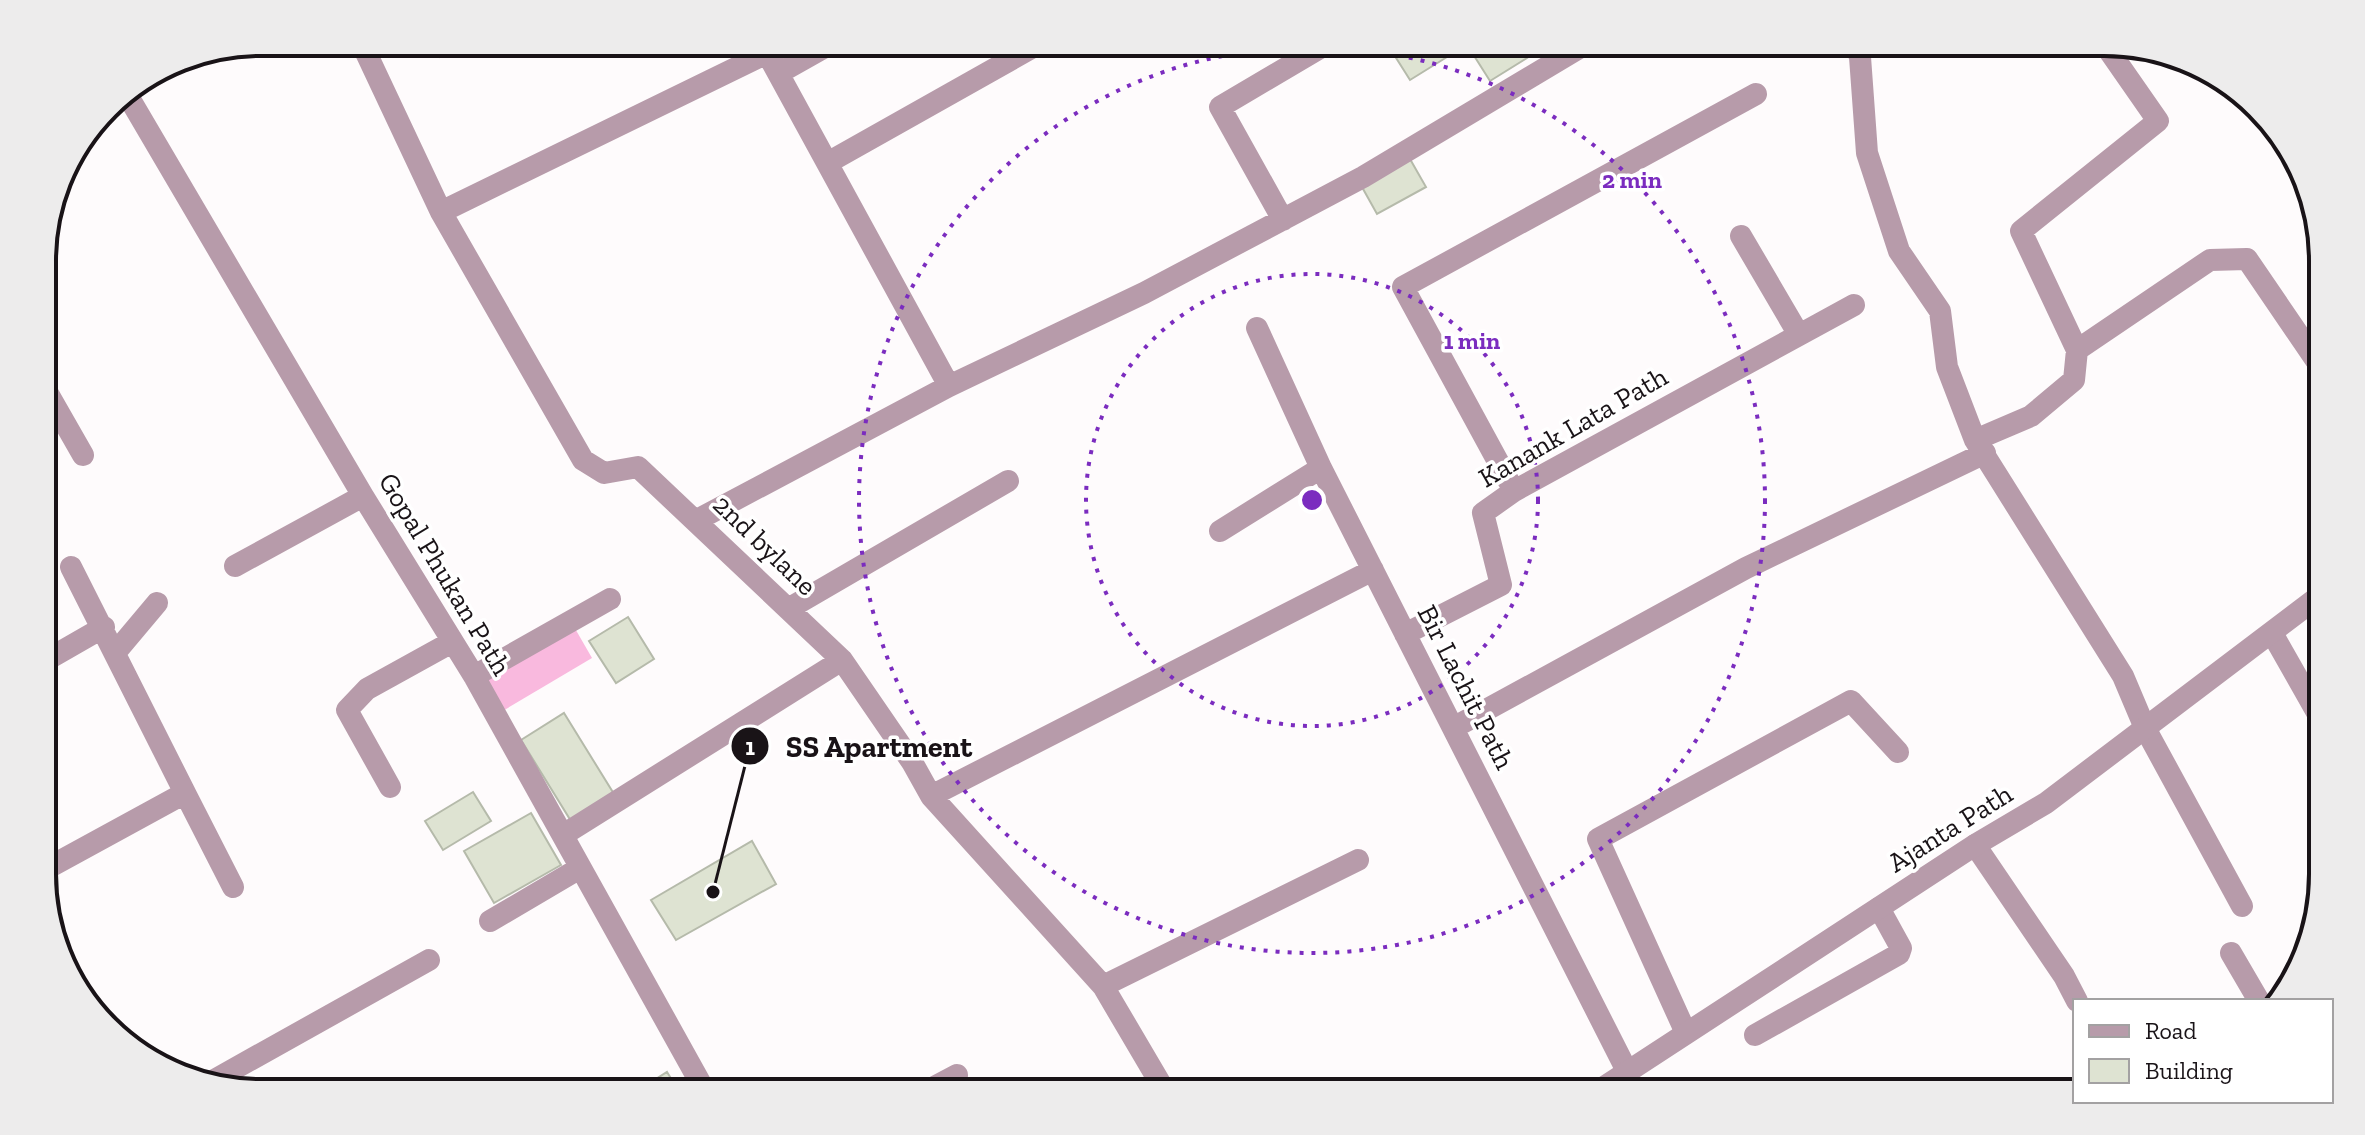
<svg xmlns="http://www.w3.org/2000/svg" width="2365" height="1135" font-family="'Zilla Slab',serif">
  <rect width="100%" height="100%" fill="#fefbfc"/>
  <path fill="#f9b9de" d="M573,625L592,658L501,712L481,679Z"/>
  <path fill="#dee3d2" stroke="#b5baaa" stroke-width="2" d="M272,42H305L279,56Z
    M432,42H468L440,57Z
    M1412,42H1438L1447,57L1410,80L1393,53Z
    M1445,42H1471L1452,53Z
    M1493,42H1517L1527,58L1490,81L1473,54Z
    M1410,159L1426,187L1377,214L1362,187Z
    M628,617L654,659L616,683L589,641Z
    M564,713L614,794L571,821L521,740Z
    M473,792L491,821L443,850L425,821Z
    M531,813L561,865L494,903L464,851Z
    M752,841L776,884L676,940L651,900Z
    M667,1072L680,1093H634Z"/>
  <g fill="none" stroke-linecap="round" stroke-linejoin="round">
    <path stroke="#b79baa" stroke-width="22" d="M361,42L441,212L583,460L604,473L638,467L842,660L912,762L931,796L1103,986L1166,1093
      M761,42L949,386
      M1854,42L1860,57L1867,153L1899,251L1940,311L1947,367L1975,440L2123,676L2145,728L2242,906
      M779,73L834,42
      M125,91L363,496L474,676L706,1093
      M829,162L1042,42
      M441,212L767,53
      M1283,220L1220,107L1330,42
      M1741,236L1799,335
      M1257,328L1321,468L1627,1071
      M2077,350L2210,260L2247,259L2322,369
      M43,385L83,455
      M1975,440L2031,416L2074,380L2077,350L2021,231L2158,121L2103,42
      M1514,491L1403,287L1756,94
      M697,520L949,386L1144,293L1363,177L1589,42
      M1220,531L1321,468
      M235,566L363,496
      M71,567L185,793
      M788,609L1008,481
      M2272,633L2323,723
      M1405,634L1501,585L1483,513L1514,491L1854,305
      M115,653L157,603
      M43,662L104,627
      M474,676L610,599
      M1453,728L1746,568L1985,453
      M390,787L347,710L367,689L452,642
      M931,796L1373,570
      M563,835L842,660
      M1975,845L2064,976L2077,1001
      M44,870L185,793L233,887
      M490,921L580,868
      M2231,953L2259,1001
      M1103,986L1358,860
      M1686,1033L1598,839L1851,701L1898,752
      M1755,1035L1899,954L1901,948L1879,908
      M209,1083L429,960
      M923,1093L957,1075"/>
    <path stroke="#b79baa" stroke-width="22" d="M1595,1093L1975,845L2046,803L2322,594"/>
  </g>
  <g fill="none" stroke="#7b2cbf" stroke-width="4" stroke-dasharray="4 8">
    <circle cx="1312" cy="500" r="226"/>
    <circle cx="1312" cy="500" r="453"/>
  </g>
  <g text-anchor="middle" dominant-baseline="central" stroke-width="7" stroke-linejoin="round" paint-order="stroke">
    <g font-size="28" fill="#191317" stroke="#fff">
      <text transform="translate(1573 427) rotate(-30)">Kanank Lata Path</text>
      <text transform="translate(765 545) rotate(44)">2nd bylane</text>
      <text transform="translate(445 574) rotate(59)">Gopal Phukan Path</text>
      <text transform="translate(1466 687) rotate(63)">Bir Lachit Path</text>
      <text transform="translate(1950 828) rotate(-32)">Ajanta Path</text>
    </g>
  </g>
  <path d="M0 0H2365V1135H0ZM261 56H2104A205 205 0 0 1 2309 261V874A205 205 0 0 1 2104 1079H261A205 205 0 0 1 56 874V261A205 205 0 0 1 261 56Z" fill="#edecec" fill-rule="evenodd"/>
  <path fill="none" stroke="#191317" stroke-width="4" d="M261 56H2104A205 205 0 0 1 2309 261V874A205 205 0 0 1 2104 1079H261A205 205 0 0 1 56 874V261A205 205 0 0 1 261 56Z"/>
  <circle cx="1312" cy="500" r="12" fill="#7b2cbf" stroke="#fff" stroke-width="4"/>
  <g font-size="24" text-anchor="middle" font-weight="bold" fill="#7b2cbf" stroke="#fff" stroke-width="7" stroke-linejoin="round" paint-order="stroke">
    <text x="1632" y="188">2 min</text>
    <text x="1472" y="349">1 min</text>
  </g>
  <path fill="none" stroke="#191317" stroke-width="3" d="M713 892L750 746"/>
  <g fill="#191317" stroke="#fff" stroke-width="3">
    <circle cx="713" cy="892" r="8"/>
    <circle cx="750" cy="746" r="20"/>
  </g>
  <g font-size="24" text-anchor="middle" font-weight="bold" fill="#fff">
    <text x="750" y="755">1</text>
  </g>
  <g font-size="30" text-anchor="middle" font-weight="bold" fill="#191317" stroke="#fff" stroke-width="7" stroke-linejoin="round" paint-order="stroke">
    <text x="879" y="757">SS Apartment</text>
  </g>
  <rect x="2073" y="999" width="260" height="104" fill="#ffffff" stroke="#a3a1a2" stroke-width="2"/>
  <rect x="2089" y="1025" width="40" height="12" fill="#b79baa" stroke="#a3a1a2" stroke-width="2"/>
  <text x="2145" y="1039" font-size="24" fill="#191317">Road</text>
  <rect x="2089" y="1059" width="40" height="24" fill="#dee3d2" stroke="#a3a1a2" stroke-width="2"/>
  <text x="2145" y="1079" font-size="24" fill="#191317">Building</text>
</svg>
